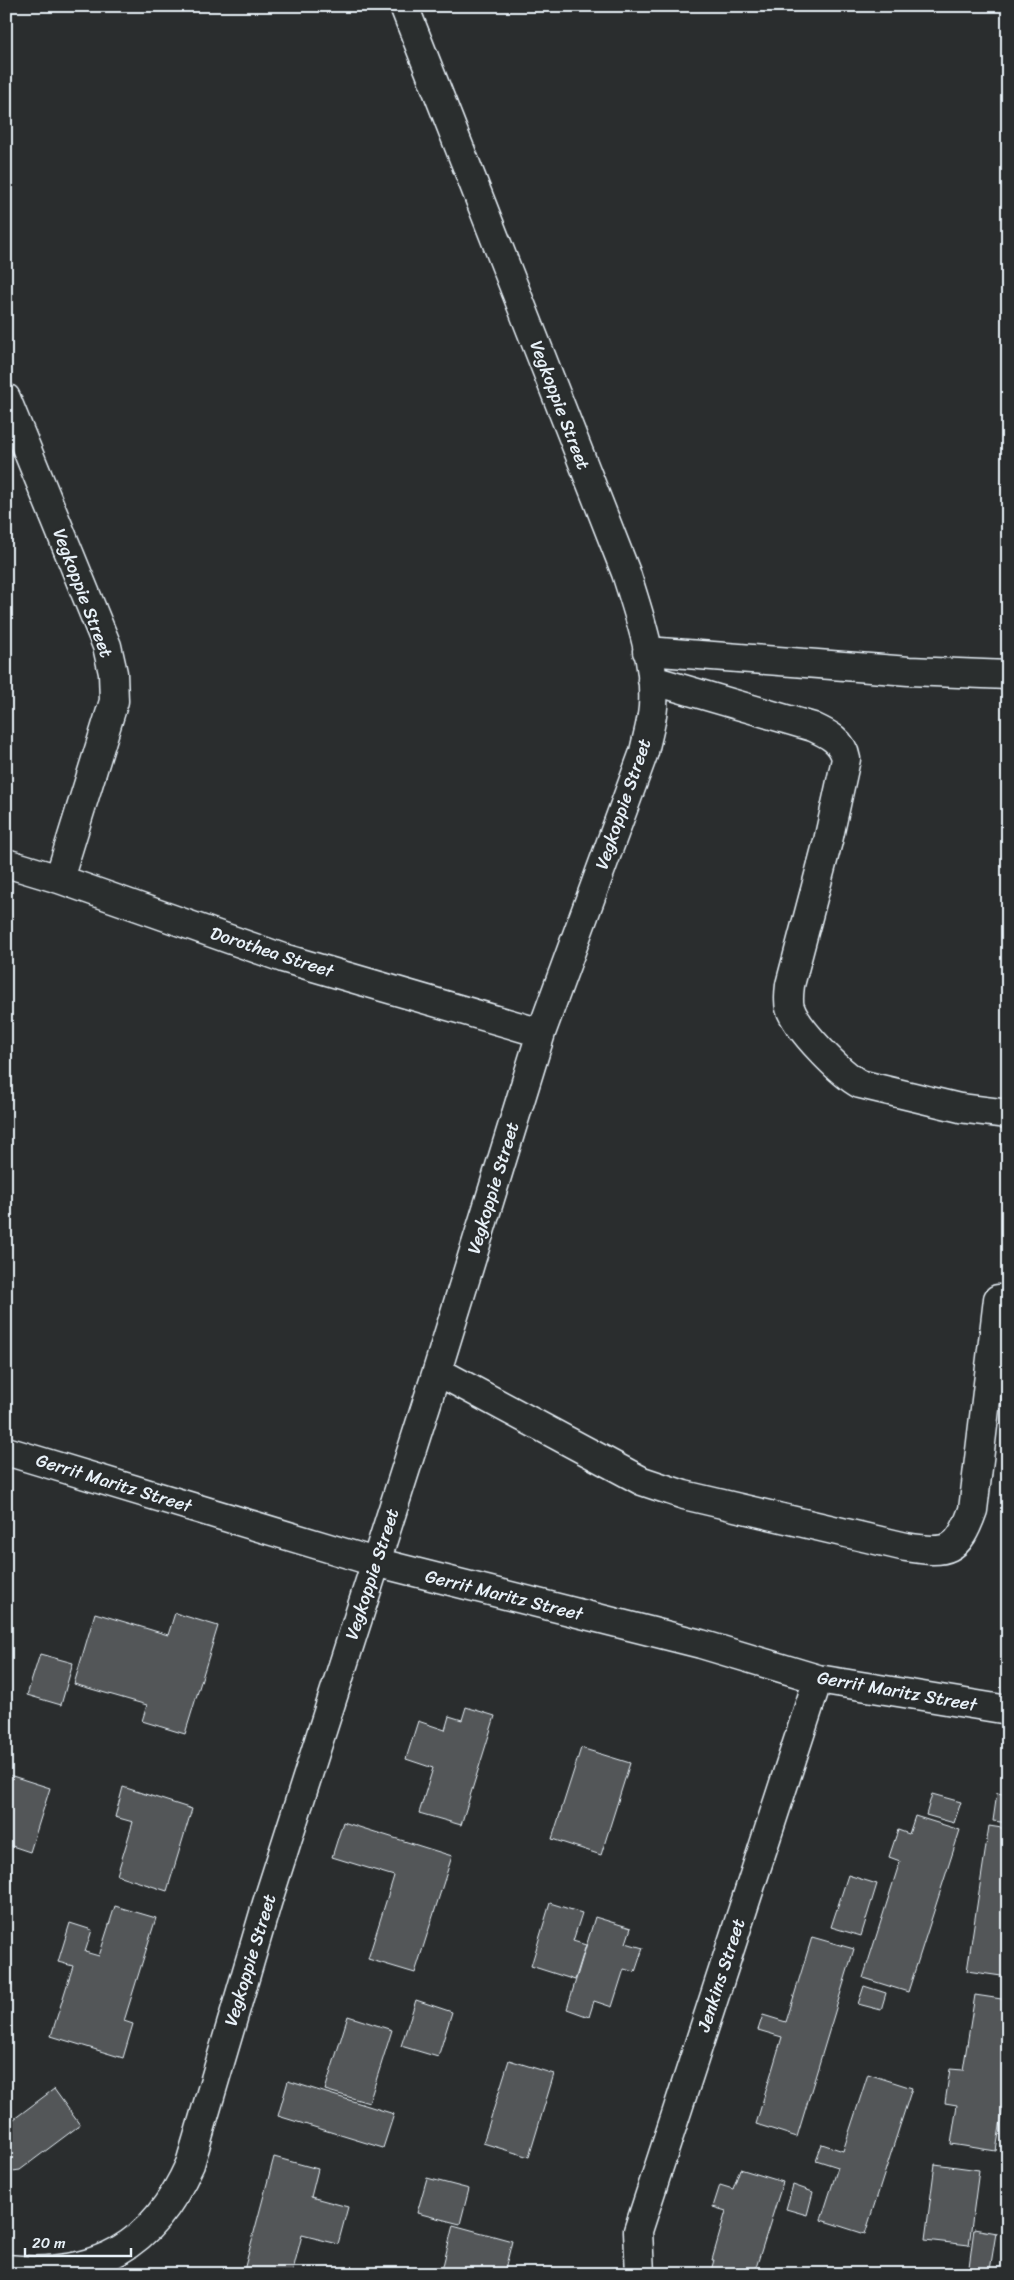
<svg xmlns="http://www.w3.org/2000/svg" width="1014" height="2280" font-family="Sriracha,sans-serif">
  <rect width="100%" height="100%" fill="#2a2d2e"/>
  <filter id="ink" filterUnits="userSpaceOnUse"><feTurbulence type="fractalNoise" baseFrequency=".02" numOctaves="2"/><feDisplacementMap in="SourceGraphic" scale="10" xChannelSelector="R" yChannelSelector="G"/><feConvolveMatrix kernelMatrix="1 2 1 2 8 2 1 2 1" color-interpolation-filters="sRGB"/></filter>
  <g filter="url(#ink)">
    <path fill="#535759" stroke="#e8f1f8" d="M95,1613L168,1635L175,1613L218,1626L185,1734L142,1721L147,1705L74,1684Z
      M40,1654L73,1663L61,1705L27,1695Z
      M466,1707L495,1716L461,1825L419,1813L433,1768L406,1759L418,1721L445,1730L449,1716L462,1720Z
      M581,1748L630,1763L601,1855L552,1839Z
      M6,1774L50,1788L30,1852L6,1844Z
      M123,1787L192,1809L167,1891L117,1875L133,1822L115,1817Z
      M997,1793L1008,1795V1823L993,1821Z
      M932,1794L961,1802L954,1823L926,1815Z
      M915,1816L960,1830L908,1992L863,1978L900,1861L889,1857L898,1830L909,1834Z
      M343,1822L452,1856L415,1973L368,1959L394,1876L332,1857Z
      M989,1826L1008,1829V1977L967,1971Z
      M848,1875L877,1884L861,1936L831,1927Z
      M550,1903L582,1913L573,1941L586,1945L575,1980L531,1966Z
      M115,1906L156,1918L124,2021L133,2024L123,2058L51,2036L73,1966L58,1962L70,1923L92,1930L85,1952L99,1956Z
      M595,1917L631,1928L626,1943L643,1948L635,1972L624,1969L612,2007L594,2001L589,2017L567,2009Z
      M812,1937L854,1949L797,2137L756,2124L782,2037L758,2030L763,2015L786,2022Z
      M864,1986L886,1993L881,2010L858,2004Z
      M975,1995L1008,2000V2077L996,2151L951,2144L957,2105L945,2103L950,2069L963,2070Z
      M416,2000L452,2012L438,2057L401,2046Z
      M348,2016L392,2030L369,2103L325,2090Z
      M509,2060L554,2074L529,2157L483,2143Z
      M868,2074L912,2088L865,2234L821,2220L838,2167L816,2160L822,2144L843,2151Z
      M288,2081L394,2114L383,2148L278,2116Z
      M54,2089L80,2125L20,2170L6,2172V2125Z
      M274,2157L318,2169L311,2197L348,2207L338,2244L302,2235L292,2274H243Z
      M935,2164L979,2170L969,2245L925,2240Z
      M740,2169L783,2182L754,2274H710L714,2260H712L726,2211L713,2207L720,2185L733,2189Z
      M427,2178L469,2189L460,2224L417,2213Z
      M793,2185L813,2192L807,2215L786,2209Z
      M453,2225L512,2241L504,2274H441Z
      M974,2229L996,2233L990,2270L969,2267Z"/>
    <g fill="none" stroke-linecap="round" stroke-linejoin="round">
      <defs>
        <path id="minor" d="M6,398L107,646L113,673L114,701L59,879
          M647,651L909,671L1008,675
          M652,680L813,727C828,734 843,741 846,759L828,841L790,985C789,993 788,1001 790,1008C797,1029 841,1074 860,1084L960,1108L1008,1114
          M6,863L59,879L283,958L541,1033
          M437,1371L642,1481L684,1495L906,1547C948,1554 958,1552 973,1510L998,1299
          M6,1451L375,1562L701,1644L818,1679L1008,1710
          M6,2269C96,2278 153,2247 190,2164L267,1903L437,1371L541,1033L644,752C647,737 652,722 653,707C656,662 639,615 626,573L404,6
          M640,2274L638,2231L818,1679"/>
      </defs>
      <use href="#minor" stroke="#e8f1f8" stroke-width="31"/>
      <use href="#minor" stroke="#2a2d2e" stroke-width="28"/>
    </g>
  </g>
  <g text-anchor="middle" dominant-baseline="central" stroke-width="4" stroke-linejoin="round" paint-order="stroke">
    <g font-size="18" fill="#e8f1f8" stroke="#2a2d2e">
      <text transform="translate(560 405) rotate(69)">Vegkoppie Street</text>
      <text transform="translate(83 593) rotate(69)">Vegkoppie Street</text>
      <text transform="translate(623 804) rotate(-71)">Vegkoppie Street</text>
      <text transform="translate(272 952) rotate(18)">Dorothea Street</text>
      <text transform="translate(493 1188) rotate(-73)">Vegkoppie Street</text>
      <text transform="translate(114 1483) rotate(17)">Gerrit Maritz Street</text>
      <text transform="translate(372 1574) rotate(-72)">Vegkoppie Street</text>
      <text transform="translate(504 1595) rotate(14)">Gerrit Maritz Street</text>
      <text transform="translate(897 1691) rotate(10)">Gerrit Maritz Street</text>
      <text transform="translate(250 1960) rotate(-73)">Vegkoppie Street</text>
      <text transform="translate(721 1975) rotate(-72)">Jenkins Street</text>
    </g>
  </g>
  <rect width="1014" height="2280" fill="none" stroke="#2a2d2e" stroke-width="25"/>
  <rect x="12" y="12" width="989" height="2255" fill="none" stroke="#e8f1f8" stroke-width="2" filter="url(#ink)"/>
  <path d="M25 2248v8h106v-8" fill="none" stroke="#e8f1f8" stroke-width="2.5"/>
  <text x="32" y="2248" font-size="15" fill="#e8f1f8" stroke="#2a2d2e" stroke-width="4" paint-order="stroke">20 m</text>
</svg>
